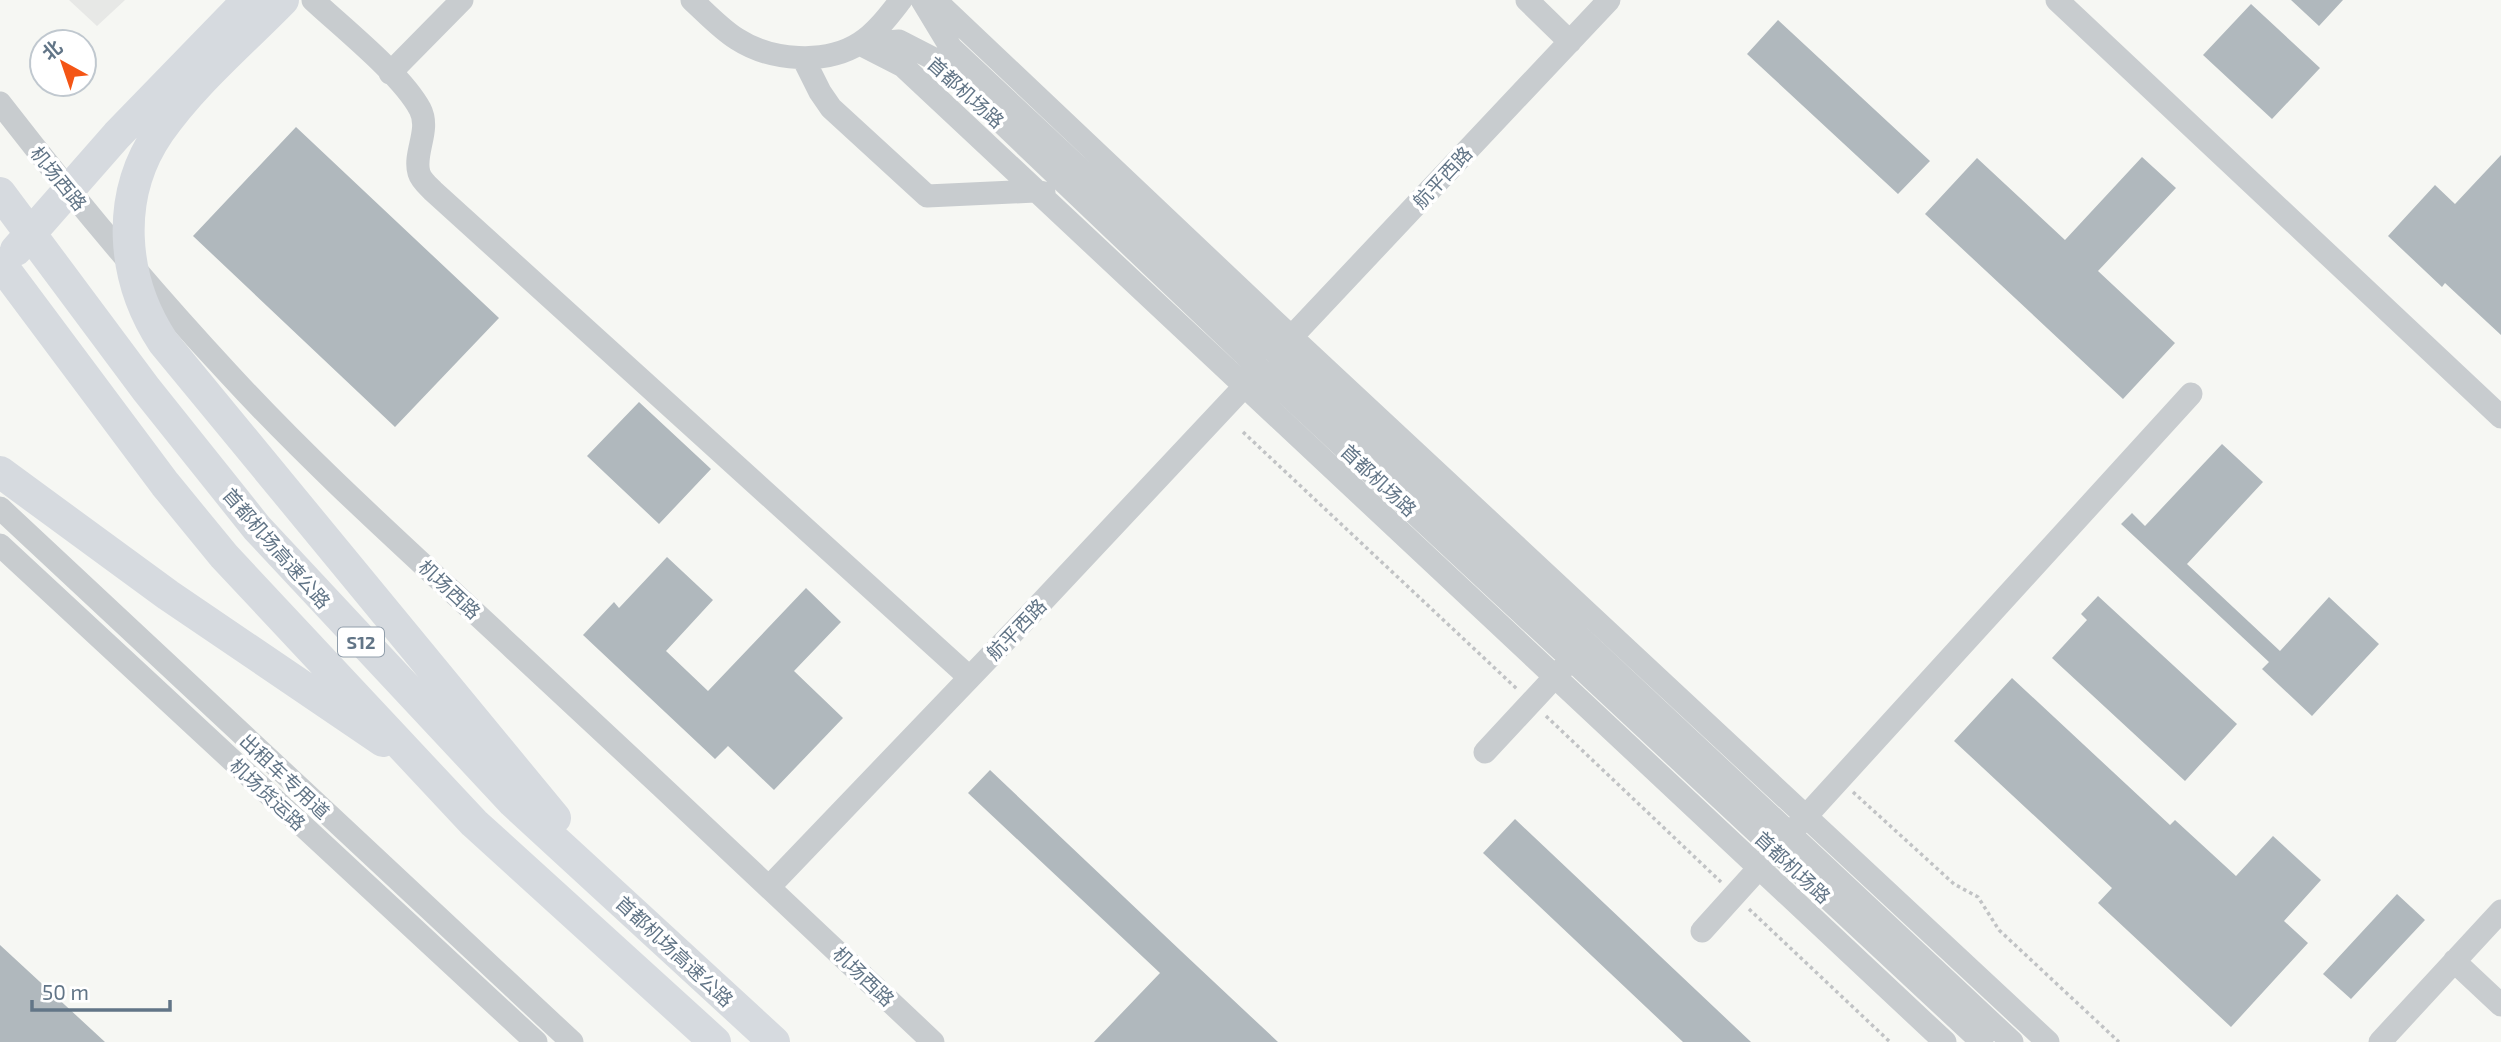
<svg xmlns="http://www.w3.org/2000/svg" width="2501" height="1042" font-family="'Exo 2','Noto Sans SC',sans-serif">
  <rect width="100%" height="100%" fill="#f6f7f3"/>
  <path fill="#e7e8e6" d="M69,0H125L97,26Z"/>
  <path fill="#b0b8bd" d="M2291,0H2343L2319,26Z
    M2251,4L2320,68L2272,119L2203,55Z
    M1778,20L1930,161L1898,194L1747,54Z
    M296,127L499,318L395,427L193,236Z
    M2501,155V335L2445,283L2442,287L2388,236L2435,185L2455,204Z
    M2142,157L2176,188L2098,271L2175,343L2123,399L1925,214L1977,158L2065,240Z
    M639,402L711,469L659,524L587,456Z
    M2222,444L2263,482L2187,564L2280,651L2329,597L2379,644L2312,716L2262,669L2269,662L2121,524L2132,513L2145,526Z
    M667,557L713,600L666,651L708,691L806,588L841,622L794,671L843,718L774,790L728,746L715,759L583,635L614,602L619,608Z
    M2098,596L2237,724L2185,781L2052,658L2087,620L2081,614Z
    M2012,678L2170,825L2175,820L2236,876L2273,836L2321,880L2284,921L2308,943L2231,1027L2098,903L2112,888L1954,741Z
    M990,770L1181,951L1278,1042H1094L1160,973L968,793Z
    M1515,819L1751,1042H1683L1483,853Z
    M2397,894L2425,920L2351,999L2323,974Z
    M0,945L105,1042H0Z"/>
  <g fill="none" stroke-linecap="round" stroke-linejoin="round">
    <path stroke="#c1c3c5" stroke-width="3.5" stroke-dasharray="3.5 3.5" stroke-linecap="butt" d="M1243,432L1517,689
      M1546,716L1721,882
      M1853,792L1954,884L1978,897L1999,930L2119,1042
      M1749,909L1890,1042"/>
    <path stroke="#c8cccf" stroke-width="23" d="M313,0C343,28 402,75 420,109C431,130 413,153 419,173C421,180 428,186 433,191L969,677
      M692,0C706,13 721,29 737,39C771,61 826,65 860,43C876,33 890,14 901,0
      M922,0L951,48L2012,1042
      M935,0L1269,316L2048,1042
      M1527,0L1570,42
      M2057,0L2501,417
      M860,44L899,41L936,60L1260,369L1982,1042
      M860,44L903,66L1945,1042
      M803,58L820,92L831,108L927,196L1035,191L1044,193
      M390,73L462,0
      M0,103C72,196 148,287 228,373C318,471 418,559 515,650C655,780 794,910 933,1042
      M1283,346L1609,0
      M0,508L572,1042
      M0,545L536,1042
      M1485,752L1564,667
      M1798,825L2191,394
      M770,886L1024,621L1254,376
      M1702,931L1768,858
      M2454,961L2501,1005
      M2380,1042L2501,911"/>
    <path stroke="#d6dadf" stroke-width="32" d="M283,0C242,42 193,83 159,132C115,196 121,278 163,342L555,818
      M0,193L146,389L257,528L513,802L774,1042
      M16,250L117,135L248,0
      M0,263L165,484L224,556L474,823L715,1042
      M0,472L168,595L383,741"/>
  </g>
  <g text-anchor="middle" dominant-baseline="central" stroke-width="7" stroke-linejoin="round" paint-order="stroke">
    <rect fill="#fff" stroke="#919eab" stroke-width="2" x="338" y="627.5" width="46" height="29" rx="5"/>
    <g font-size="18" font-weight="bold" fill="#627587">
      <text x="361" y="642">S12</text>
    </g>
    <g font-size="19" fill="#627587" stroke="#fff">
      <text transform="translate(966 92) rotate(42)">首都机场路</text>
      <text transform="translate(1442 177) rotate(-47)">航平西路</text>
      <text transform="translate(59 178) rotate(51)">机场西路</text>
      <text transform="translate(1379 480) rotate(43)">首都机场路</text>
      <text transform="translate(277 548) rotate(49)">首都机场高速公路</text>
      <text transform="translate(450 589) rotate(43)">机场西路</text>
      <text transform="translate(1016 629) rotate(-46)">航平西路</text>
      <text transform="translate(285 776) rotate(43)">出租车专用道</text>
      <text transform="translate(268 794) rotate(43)">机场货运路</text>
      <text transform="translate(1793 867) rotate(43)">首都机场路</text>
      <text transform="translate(675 951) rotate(43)">首都机场高速公路</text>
      <text transform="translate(864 976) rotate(44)">机场西路</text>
    </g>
  </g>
  <g transform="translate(63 63) rotate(320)"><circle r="33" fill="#ffffff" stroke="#c0c8cf" stroke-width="2"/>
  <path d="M0-5L12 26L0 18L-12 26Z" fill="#f45515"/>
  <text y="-10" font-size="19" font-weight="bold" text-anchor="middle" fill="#627587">北</text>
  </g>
  <path d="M32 1000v10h138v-10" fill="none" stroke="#627587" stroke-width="3.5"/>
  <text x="42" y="1000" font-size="21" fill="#627587" stroke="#ffffff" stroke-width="5" paint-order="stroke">50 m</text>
</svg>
